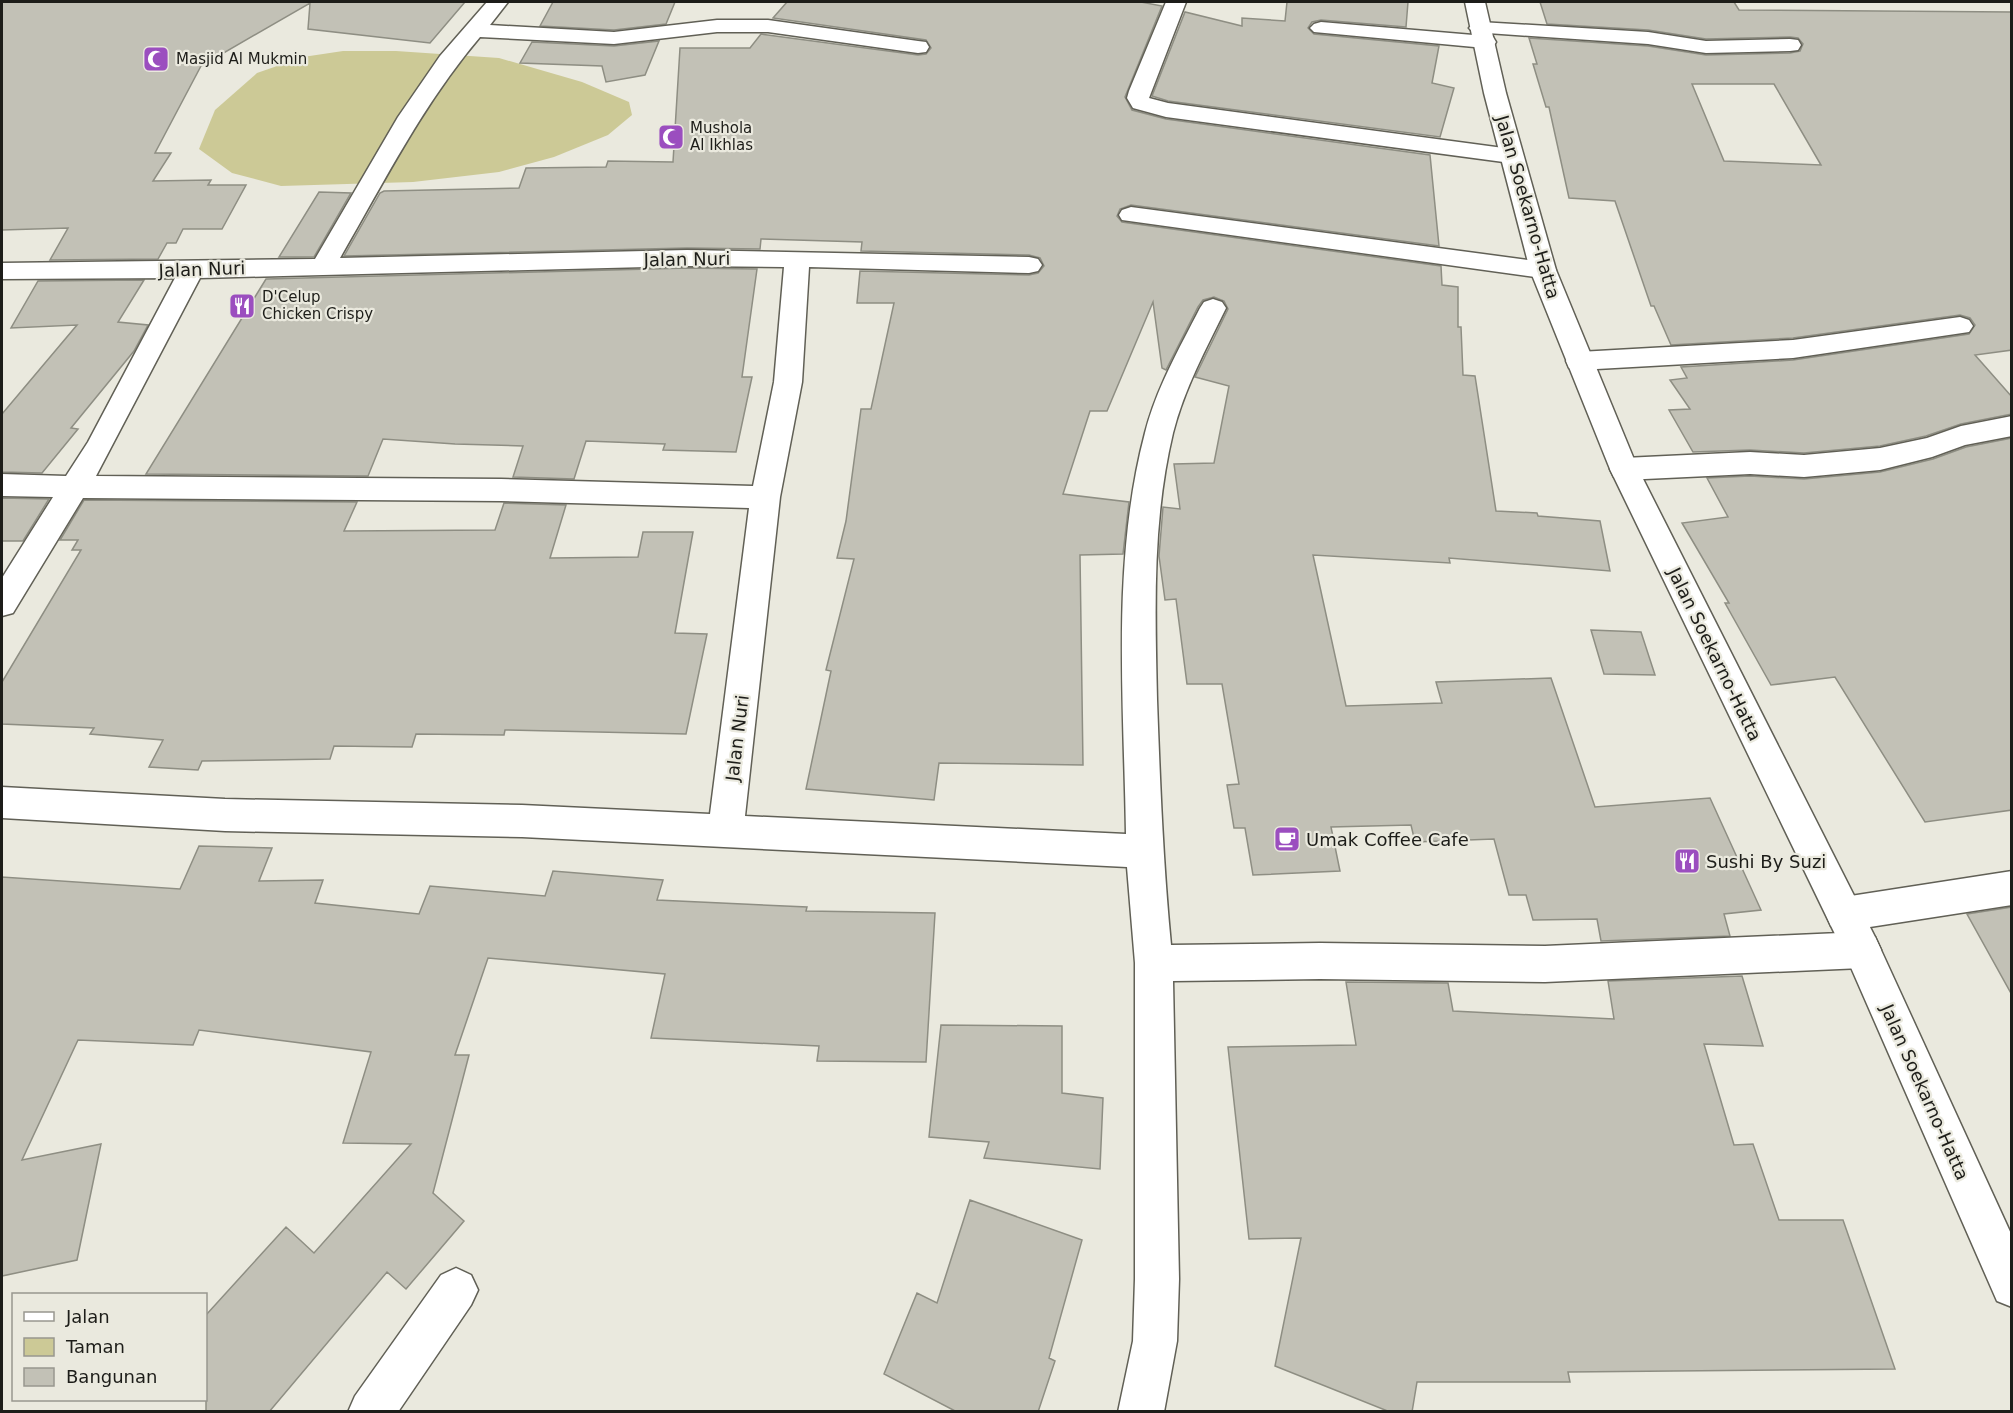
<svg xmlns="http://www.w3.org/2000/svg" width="2013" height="1413" font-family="'DejaVu Sans',sans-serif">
  <rect width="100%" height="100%" fill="#eae9de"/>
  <path fill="#ccc996" d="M343,51H396L499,58L582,82L629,102L632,115L608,135L554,157L499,172L413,182L281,186L232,173L199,149L215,110L257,73L303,57Z"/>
  <path fill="#c2c1b6" stroke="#8e8e83" stroke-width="1.5" fill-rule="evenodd" d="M2,2H465L430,43L308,29L310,3L201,66L155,153H171L153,181L211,180L208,185H246L222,229H183L176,243H167L158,259L50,260L68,228L2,230Z
    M553,2H675L666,24L614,30L540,26Z
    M787,2H1141L1162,6L1125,97L1132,110L1166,119L1430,155L1439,246L1131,205L1120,209L1117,216L1122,222L1441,266L1442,285L1458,287V327H1461L1463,375L1475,376L1496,511L1537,513L1538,516L1600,521L1610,571L1449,558L1450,563L1313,555L1346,706L1442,703L1436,682L1551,678L1595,807L1710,798L1761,910L1724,914L1730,936L1601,941L1597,919L1533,920L1526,895H1509L1494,839L1415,842L1411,825L1331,827L1340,871L1253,875L1245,828H1234L1227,785L1239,784L1222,684H1187L1176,599L1165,600L1159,556L1163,507L1180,509L1174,464L1214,463L1229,386L1195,377L1228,309L1224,301L1214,297L1203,300L1198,307L1166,370L1162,368L1153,302L1107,411H1090L1063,494L1129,502L1123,554L1080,555L1083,765L939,763L934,800L806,789L831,671L826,670L854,559L837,558L846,521L861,409H871L894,303H857L860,271L1029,275L1038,273L1044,266L1040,258L1029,255L861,251L862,242L761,239L760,249L687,248L344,256L380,193L384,191L519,188L526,168L606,167L608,161L673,162L680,48H750L761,34L918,55L926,54L931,48L926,40L773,18Z
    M1287,2H1408L1406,27L1321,20L1312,22L1308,28L1314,34L1439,46L1432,83L1454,88L1440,137L1168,101L1152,96L1185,12L1242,26V18L1285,21Z
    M1540,2H1734L1739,10L2012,12V350L1975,355L2012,397V414L1961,424L1926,436L1880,446L1804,453L1750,450L1693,452L1669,410L1690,409L1670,380L1687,378L1681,367L1793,360L1969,334L1975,325L1970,318L1960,315L1793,338L1671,345L1654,306H1651L1615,201L1569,198L1549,107H1546L1533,64H1537L1529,38L1648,46L1706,55L1790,53L1800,51L1803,44L1798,38L1790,37L1706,39L1648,30L1547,24ZM1692,84H1774L1821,165L1724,161Z
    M659,41L645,75L606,82L602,66L520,63L532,42L614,46Z
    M319,192L351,193L314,257H279Z
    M687,268L757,269L742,377H752L736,452L663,450L665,444L586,441L574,479L513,477L523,446L455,444L383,439L368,476L146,474L266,279Z
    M144,280L118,322L148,325L134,351L71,428L78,429L42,473L2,472V414L77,325L11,328L38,281Z
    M2012,438V810L1925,822L1835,677L1771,685L1725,603H1729L1682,523L1728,517L1707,478L1750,476L1804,479L1880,472L1933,459L1966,447Z
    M2,498L49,499L23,541H2Z
    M84,500L357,502L344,531L495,530L504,503L566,505L550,558L638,557L643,532H693L675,633L707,634L686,734L505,730L504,735L416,734L412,747L334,746L330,759L202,761L198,770L149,767L163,740L90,734L94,728L2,724V682L81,550H72L78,540H60Z
    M1591,630L1641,632L1655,675L1604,674Z
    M199,846L272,848L259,881L323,880L315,903L419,914L430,886L545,896L553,871L663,880L657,900L807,907L806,911L935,913L926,1062L817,1061L819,1046L651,1038L665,974L488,958L455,1055H469L433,1193L464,1221L406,1289L387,1272L269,1412H206V1315L286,1227L314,1253L411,1144L343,1143L371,1052L199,1030L193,1045L78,1040L22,1160L101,1144L77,1260L2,1276V877L180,889Z
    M2012,907V995L1967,914Z
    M1742,976L1763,1046L1704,1044L1734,1145L1753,1144L1779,1220H1843L1895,1369L1568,1372L1570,1382H1417L1412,1412H1390L1275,1366L1301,1238L1249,1239L1228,1047L1356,1045L1346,982L1448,983L1453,1011L1614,1019L1608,981Z
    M941,1025L1062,1026V1093L1103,1098L1100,1169L984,1158L989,1142L929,1137Z
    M970,1200L1082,1240L1049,1358L1055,1361L1038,1412H957L884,1374L917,1293L937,1303Z"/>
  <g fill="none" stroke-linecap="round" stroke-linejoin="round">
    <defs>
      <path id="street" d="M487,2H508L490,25L614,32L717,20H768L918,41L926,42L929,47L926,52L918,53L768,32H717L614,44L480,37C423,104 384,182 340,258L687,250L1029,257L1038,259L1042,265L1038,271L1029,273L809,267L802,382L780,497L745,816L1126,834C1124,702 1111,561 1145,433C1156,389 1179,349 1200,308L1204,302L1213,299L1222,302L1226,308C1206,349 1184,389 1173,433C1152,521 1155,610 1157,700C1160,783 1163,862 1171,945L1320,943L1545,946L1862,932L1875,937L1881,950L1875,963L1862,968L1545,982L1320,979L1173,981L1179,1279L1177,1341L1164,1412H1118L1133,1341L1135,1279V963L1127,867L522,837L225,831L2,818V787L225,799L522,805L710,814L749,508L501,501L83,498L13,613L2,616V578L53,497L2,496V474L66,476L88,442L175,278L2,279V263L315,259L398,117L440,56ZM687,266L784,267L774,382L753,486L501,479L96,476L200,278Z
        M1166,2H1186L1149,98L1168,103L1511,149L1519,151L1523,156L1519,161L1511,163L1166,117L1133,108L1127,98L1129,91Z
        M1321,22L1485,36L1493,37L1496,42L1493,47L1485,48L1314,32L1310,28L1314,24Z
        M1480,22L1648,32L1706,41L1790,39L1798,40L1801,45L1798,50L1790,51L1706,53L1648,44L1473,32L1469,28L1473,24Z
        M1131,207L1543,262L1552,264L1556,270L1552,276L1543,278L1122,220L1119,215L1122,210Z
        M1960,317L1969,320L1973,326L1969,332L1793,358L1579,370L1569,368L1566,361L1569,354L1579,352L1793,340Z
        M2012,416V436L1965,445L1932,457L1880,470L1804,477L1750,474L1624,480L1614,477L1610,469L1614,461L1624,458L1750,452L1804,455L1880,448L1927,438L1961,426Z
        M2012,871V905L1844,931L1831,926L1826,914L1831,902L1844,897Z
        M456,1268L471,1275L478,1290L471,1305L398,1412H348L355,1396L441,1275Z"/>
      <path id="secondary" d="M1465,2H1485L1506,93L1556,270L1638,469L1875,937L2012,1236V1307L1997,1301L1849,963L1610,469L1530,270L1484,93Z"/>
    </defs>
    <use href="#street" stroke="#616056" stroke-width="3"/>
    <use href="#secondary" stroke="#616056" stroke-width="3"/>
    <use href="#street" fill="#fff" fill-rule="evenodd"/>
    <use href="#secondary" fill="#fff" fill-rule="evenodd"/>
  </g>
  <defs>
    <symbol id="mosque-square" viewBox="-11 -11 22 22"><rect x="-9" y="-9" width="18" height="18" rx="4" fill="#9b4ebf" stroke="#eae9de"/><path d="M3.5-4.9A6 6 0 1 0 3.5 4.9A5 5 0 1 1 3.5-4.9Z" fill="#fff"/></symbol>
    <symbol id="restaurant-square" viewBox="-11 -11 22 22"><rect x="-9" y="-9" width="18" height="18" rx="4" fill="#9b4ebf" stroke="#eae9de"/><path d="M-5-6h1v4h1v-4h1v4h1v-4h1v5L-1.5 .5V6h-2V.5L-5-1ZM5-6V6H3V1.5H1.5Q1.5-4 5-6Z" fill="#fff"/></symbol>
    <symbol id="cafe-square" viewBox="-11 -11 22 22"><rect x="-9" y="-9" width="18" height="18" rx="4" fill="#9b4ebf" stroke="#eae9de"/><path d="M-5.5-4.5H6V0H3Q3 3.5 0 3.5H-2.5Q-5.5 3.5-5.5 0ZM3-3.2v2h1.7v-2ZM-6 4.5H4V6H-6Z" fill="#fff"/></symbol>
  </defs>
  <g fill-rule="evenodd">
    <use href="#mosque-square" x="141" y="44" width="30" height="30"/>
    <use href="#mosque-square" x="656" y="122" width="30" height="30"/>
    <use href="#restaurant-square" x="227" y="291" width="30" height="30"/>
    <use href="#cafe-square" x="1272" y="824" width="30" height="30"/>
    <use href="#restaurant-square" x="1672" y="846" width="30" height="30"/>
  </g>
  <g text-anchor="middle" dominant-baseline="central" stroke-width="4.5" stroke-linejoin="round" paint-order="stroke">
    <g font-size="15" fill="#1d1d19" stroke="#eae9de" text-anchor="start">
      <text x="176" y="59">Masjid Al Mukmin</text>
      <text x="690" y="128">Mushola<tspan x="690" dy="17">Al Ikhlas</tspan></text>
      <text x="262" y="297">D'Celup<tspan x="262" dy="17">Chicken Crispy</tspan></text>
    </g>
    <g font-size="18" fill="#1d1d19" stroke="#eae9de">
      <text transform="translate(1528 207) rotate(74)">Jalan Soekarno-Hatta</text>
      <text transform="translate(687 259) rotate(-1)">Jalan Nuri</text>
      <text transform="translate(202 269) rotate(-2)">Jalan Nuri</text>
      <text transform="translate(1715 654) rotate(64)">Jalan Soekarno-Hatta</text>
      <text transform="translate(737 738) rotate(-83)">Jalan Nuri</text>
      <text transform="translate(1925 1092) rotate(66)">Jalan Soekarno-Hatta</text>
    </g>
    <g font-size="18" fill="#1d1d19" stroke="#eae9de" text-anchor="start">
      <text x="1306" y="839">Umak Coffee Cafe</text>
      <text x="1706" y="861">Sushi By Suzi</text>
    </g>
  </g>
  <rect width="2013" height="1413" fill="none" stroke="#1d1d19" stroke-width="6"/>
  <rect x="12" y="1293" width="195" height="108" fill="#eae9de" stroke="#98978f" stroke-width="1.5"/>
  <rect x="24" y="1312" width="30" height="9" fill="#ffffff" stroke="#98978f" stroke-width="1.5"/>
  <text x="66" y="1323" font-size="18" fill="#1d1d19">Jalan</text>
  <rect x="24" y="1338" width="30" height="18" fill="#ccc996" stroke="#98978f" stroke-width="1.5"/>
  <text x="66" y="1353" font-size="18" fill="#1d1d19">Taman</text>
  <rect x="24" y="1368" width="30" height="18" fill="#c2c1b6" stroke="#98978f" stroke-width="1.5"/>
  <text x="66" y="1383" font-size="18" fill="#1d1d19">Bangunan</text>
</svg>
